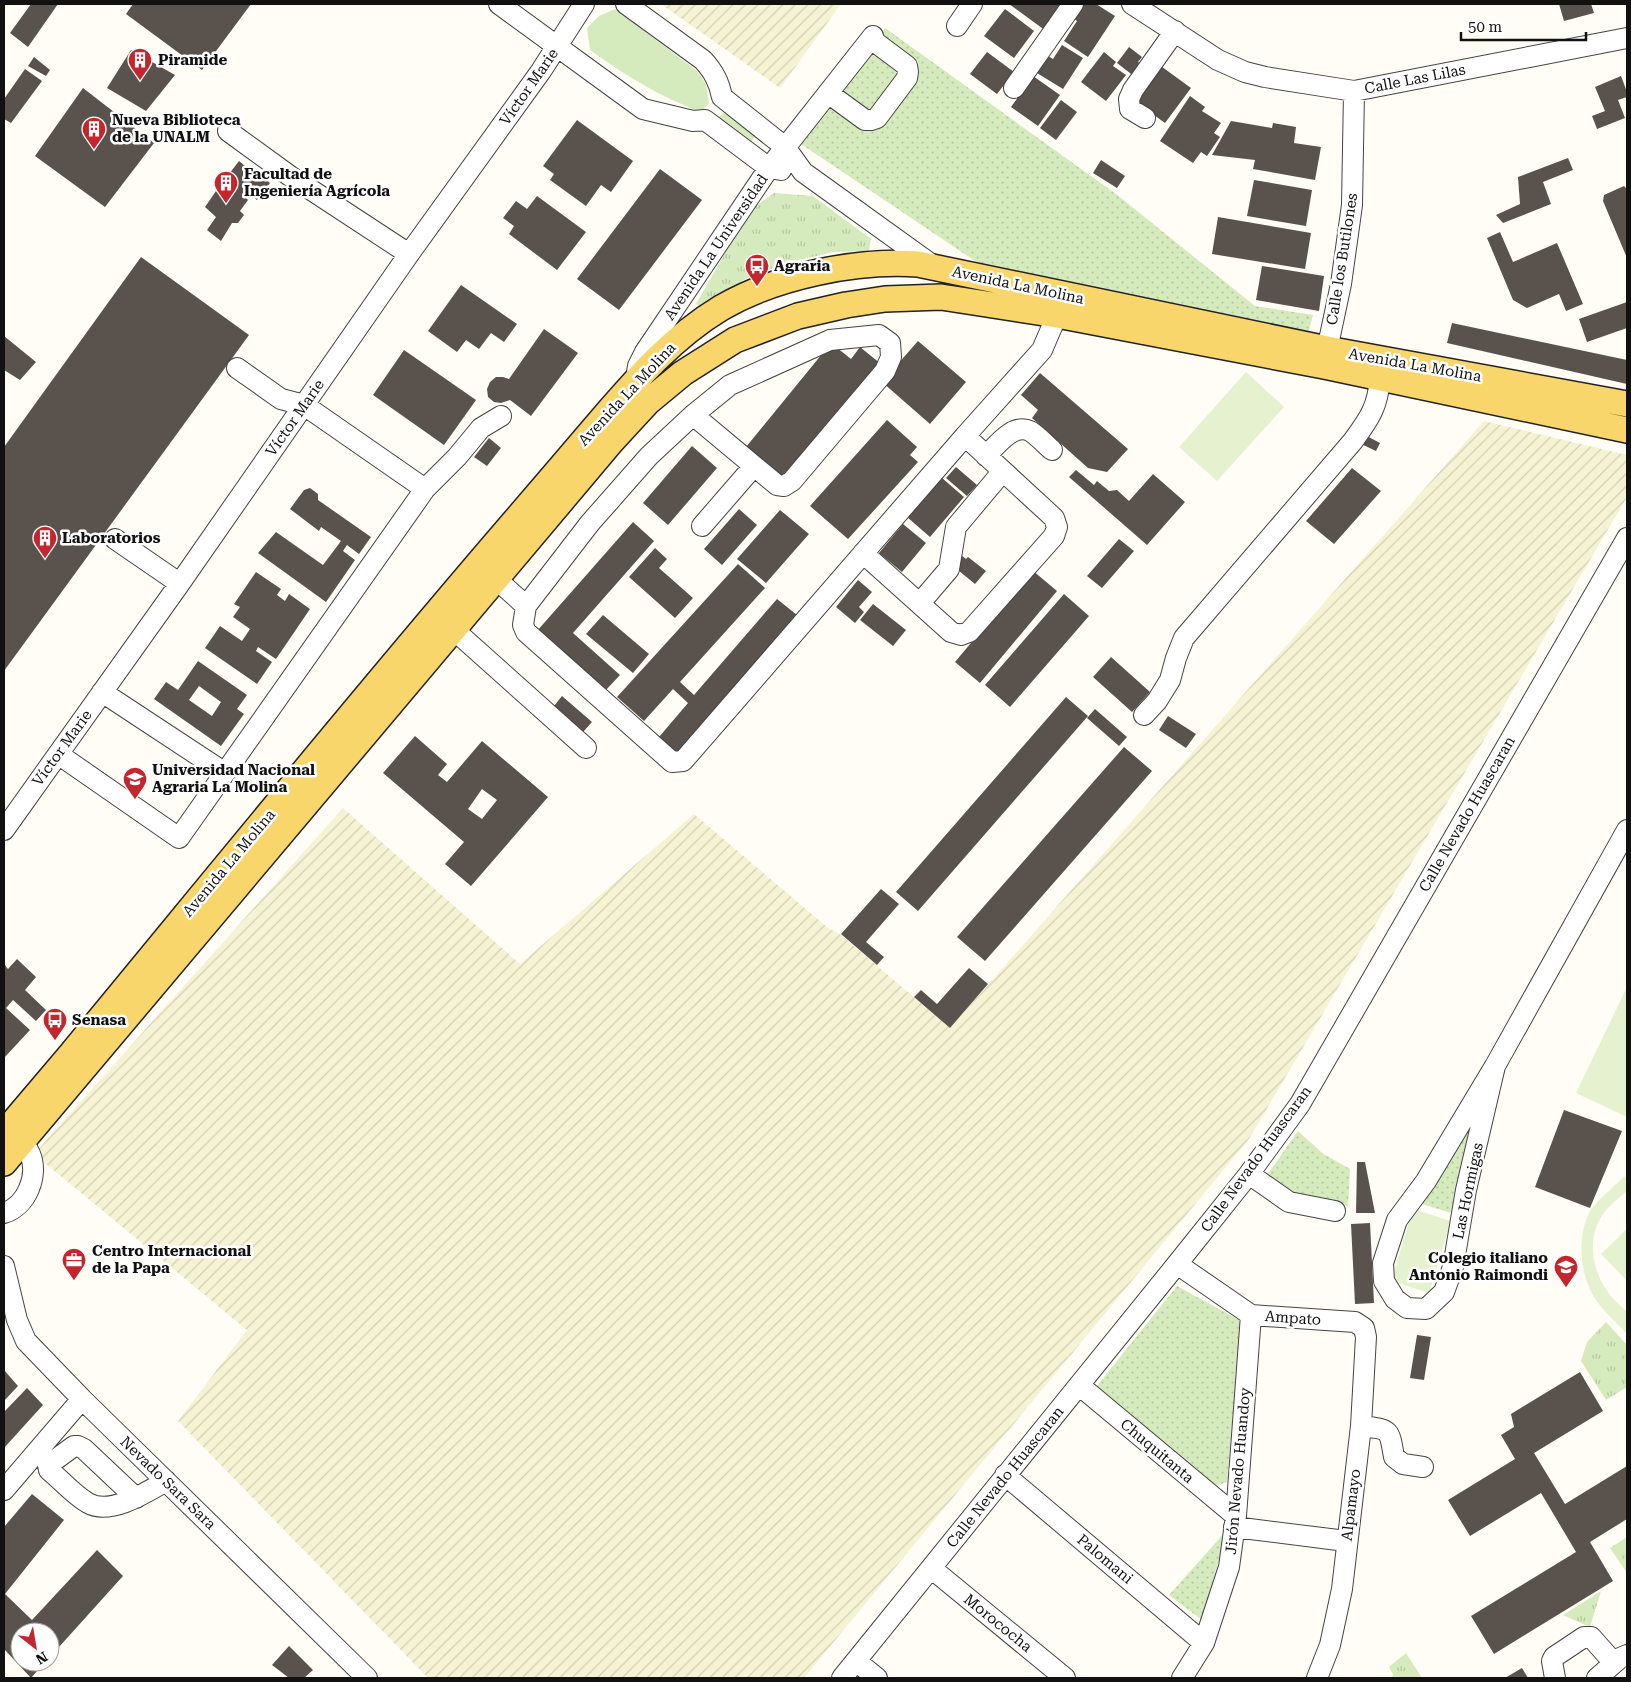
<svg xmlns="http://www.w3.org/2000/svg" width="1631" height="1682" font-family="'Roboto Serif',serif">
  <defs>
    <pattern id="farmland-furrows" width="10" height="10" patternUnits="userSpaceOnUse" patternTransform="scale(1.25)"><rect width="10" height="10" fill="#f6f3d4"/><path d="M-1 1l2-2M0 10L10 0M9 11l2-2" fill="none" stroke="#d2cfb5"/></pattern>
    <pattern id="grass-tufts" width="24" height="20" patternUnits="userSpaceOnUse" patternTransform="scale(1.25)"><rect width="24" height="20" fill="#d5ebbd"/><path d="M3 7l-1-3M5 7V3M7 7l1-3M15 17l-1-3M17 17v-4M19 17l1-3" fill="none" stroke="#b6c8a1"/></pattern>
    <pattern id="park-dots" width="8" height="8" patternUnits="userSpaceOnUse" patternTransform="scale(1.25)"><rect width="8" height="8" fill="#d5ebbd"/><path d="M2 2h.1M6 6h.1" fill="none" stroke="#b6c8a1" stroke-width="1.8" stroke-linecap="round"/></pattern>
  </defs>
  <rect width="100%" height="100%" fill="#fffdf5"/>
  <path fill="url(#farmland-furrows)" d="M661,4H841L780,88Z
    M1484,421L1627,455V497L1249,1139L804,1678H428L178,1421L247,1330L34,1154L343,808L520,964L694,814L828,928L841,935L950,1028Z"/>
  <path fill="url(#grass-tufts)" d="M774,193L813,196L871,239L869,251L834,252L790,262L750,276L702,307L696,304L749,211Z
    M1606,1322L1627,1345V1387L1606,1400L1581,1361L1587,1342Z
    M1627,1537V1573L1610,1548Z
    M1601,1591L1590,1627L1563,1615Z
    M1406,1653L1422,1678H1392L1393,1674L1389,1667Z"/>
  <path fill="url(#park-dots)" d="M885,28L1116,194L1255,306L1313,315L1308,334L990,271L795,140Z
    M1471,1115L1455,1214L1418,1203Z
    M1298,1131L1322,1153L1350,1169L1348,1206L1307,1201L1277,1185L1267,1175Z
    M1177,1286L1241,1321L1227,1482L1216,1486L1096,1387Z
    M1227,1530L1202,1620L1169,1595Z"/>
  <path fill="#d5ebbd" d="M615,9L697,71L706,84L709,103L701,112C660,97 625,75 590,50L587,28L599,16Z
    M723,113L731,115L757,133L751,142L723,123L719,117Z"/>
  <path fill="#e6f2cf" d="M1246,372L1284,407L1217,481L1179,447Z
    M1627,987V1117L1576,1093Z
    M1627,1175V1191C1618,1199 1606,1207 1600,1219C1588,1240 1592,1269 1606,1289C1611,1298 1620,1305 1627,1312V1334C1615,1321 1595,1304 1589,1287C1579,1263 1578,1233 1591,1209C1596,1203 1604,1195 1610,1190C1615,1185 1621,1179 1627,1175Z
    M1413,1209L1451,1221L1429,1293L1391,1281Z
    M1627,1229V1281L1601,1254Z"/>
  <path fill="#5a524d" fill-rule="evenodd" d="M31,4H58L28,47L10,33Z
    M133,4H251L202,70L126,14Z
    M1009,4H1066L1046,31Z
    M1083,4H1096L1115,16L1088,57L1064,41L1077,21L1073,18Z
    M1559,4H1591L1594,13L1564,21Z
    M1005,9L1034,31L1014,58L984,36Z
    M1062,45L1083,58L1063,89L1037,73L1048,56L1053,59Z
    M1129,47L1142,57L1138,62L1144,66L1135,77L1117,63Z
    M131,50L175,75L146,111L107,88Z
    M987,52L1014,72L997,94L970,74Z
    M1104,52L1116,62L1113,66L1126,75L1106,101L1081,82Z
    M34,57L50,70L46,76L28,66Z
    M1158,64L1191,88L1165,123L1132,99Z
    M25,69L42,81L11,123L4,119V99Z
    M1033,76L1060,95L1038,126L1011,107Z
    M1621,76L1627,92V97L1618,100L1625,118L1597,129L1592,116L1605,111L1595,87Z
    M83,88L154,143L105,207L35,156Z
    M1190,96L1205,107L1202,111L1221,123L1214,133L1220,137L1207,156L1201,152L1193,163L1160,141Z
    M1061,100L1077,112L1056,140L1040,128Z
    M577,120L633,161L611,192L601,185L586,206L550,180L554,174L543,166Z
    M1231,121L1272,128L1273,123L1296,127L1294,143L1321,147L1315,180L1253,169L1255,160L1212,155Z
    M1568,158L1573,170L1543,182L1551,204L1503,223L1496,215L1520,204L1518,177Z
    M1101,160L1125,176L1117,188L1093,173Z
    M239,161L250,170L253,167L266,176L264,178L270,183L257,200L245,191L243,194L248,200L240,211L244,215L238,223H232L221,241L207,230L216,217L205,207L216,191L220,194L229,180L226,178Z
    M660,169L702,200L619,310L577,279Z
    M1254,180L1312,190L1306,226L1247,216Z
    M1624,186L1627,189V258L1603,201L1604,195Z
    M537,196L586,232L557,270L509,234L514,226L503,218L516,201L527,209Z
    M1218,217L1311,233L1305,269L1212,254Z
    M1500,232L1513,262L1557,243L1583,304L1566,311L1559,294L1527,308L1513,300L1487,238Z
    M141,257L249,335L4,671V447Z
    M1262,266L1324,276L1319,311L1256,300Z
    M461,285L517,324L504,342L491,333L479,349L466,340L457,352L428,331Z
    M1627,302V328L1587,342L1579,319Z
    M1452,323L1627,360V384L1447,343Z
    M544,329L578,353L531,416L510,400L501,403L494,402L488,397L487,389L490,382L496,377H503L509,379Z
    M4,336L36,362L20,380L4,370Z
    M918,341L966,382L930,424L882,382Z
    M831,343L851,359L860,347L881,364L786,480L746,447Z
    M404,350L476,400L444,445L373,395Z
    M1040,373L1128,449L1107,472L1088,468L1032,418L1038,410L1021,395Z
    M887,420L917,447L910,455L918,462L848,539L810,506Z
    M1363,434L1380,443L1376,451L1359,443Z
    M489,438L501,448L487,466L474,457Z
    M692,446L717,468L668,525L643,503Z
    M956,467L977,485L967,496L946,478Z
    M1352,468L1381,491L1334,544L1306,521Z
    M1076,470L1094,485L1097,481L1109,491L1117,490L1129,501L1153,474L1185,502L1147,545L1069,477Z
    M942,478L964,497L930,537L907,517Z
    M310,488L318,494V500L371,537L359,554L347,545L343,551L355,560L326,602L258,553L276,532L323,565L341,541L321,527L319,531L290,509L304,490Z
    M739,509L757,525L722,565L704,549Z
    M780,510L809,534L766,583L737,559Z
    M633,522L654,541L573,633L620,675L605,691L537,631Z
    M903,524L926,543L902,572L879,553Z
    M1119,539L1134,551L1102,588L1087,576Z
    M655,548L667,559L659,568L693,598L675,618L629,577Z
    M961,555L966,559L968,557L986,571L975,584L953,566Z
    M738,564L765,588L680,682L694,695L777,599L797,615L678,753L659,737L688,703L673,689L644,721L617,697Z
    M1032,570L1057,591L980,683L955,662Z
    M256,572L281,589L277,595L285,601L289,594L310,609L276,659L258,647L256,651L272,662L257,684L205,648L220,626L242,641L250,629L233,617L240,607L234,604Z
    M858,580L872,592L859,607L864,612L855,623L836,607Z
    M1064,594L1089,616L1010,707L985,685Z
    M873,604L906,630L893,646L860,620Z
    M603,615L649,654L633,673L586,634Z
    M1111,657L1150,692L1132,712L1093,677Z
    M198,661L247,695L237,709L244,714L221,746L154,699L166,682L178,690ZM199,686L221,702L212,716L189,700Z
    M562,696L592,722L583,732L554,706Z
    M1066,697L1088,716L918,911L896,892Z
    M1095,709L1127,737L1119,746L1087,718Z
    M1168,716L1196,734L1186,748L1159,730Z
    M415,736L447,764L438,775L447,782L482,741L548,797L471,886L445,864L464,842L383,773ZM482,789L497,800L482,819L468,809Z
    M1124,747L1152,771L985,961L957,937Z
    M881,889L899,904L866,942L884,957L877,965L841,934Z
    M17,959L36,977L25,990L46,1010L36,1021L13,1000L6,1008L30,1030L4,1058V964L8,969Z
    M969,968L988,984L950,1028L914,997L921,990L937,1004Z
    M1564,1110L1622,1131L1590,1208L1535,1187Z
    M1357,1162H1365L1375,1213H1356Z
    M1370,1223L1374,1303L1355,1304L1351,1224Z
    M1417,1335L1431,1337L1424,1380L1410,1378Z
    M4,1370L18,1386L4,1401Z
    M1580,1372L1603,1411L1534,1453L1565,1504L1627,1466V1519L1590,1542L1613,1581L1494,1654L1471,1616L1576,1552L1541,1493L1470,1536L1448,1500L1515,1459L1501,1435L1514,1427L1511,1414Z
    M27,1388L43,1405L4,1448V1412Z
    M32,1494L64,1520L5,1594L32,1620L97,1550L123,1576L50,1657V1632H20V1662H45L31,1678L4,1649V1527Z
    M289,1646L313,1670L304,1678H289L272,1665Z
    M1522,1668L1528,1678H1505Z"/>
  <g fill="none" stroke-linecap="round" stroke-linejoin="round">
    <defs>
      <path id="minor" d="M499,4L643,109L693,121L705,120L769,168L781,170
        M626,4L703,60C714,72 719,82 722,97L785,147L803,172L935,267
        M1132,4L1218,60L1245,72L1265,77L1354,91L1627,38
        M957,26L972,4
        M1014,88L1073,4
        M828,93L865,120H871L877,118L907,78L908,72L907,66L871,39
        M1145,118L1130,109L1129,99L1133,90L1175,31
        M228,131L290,176L409,254
        M1324,364L1341,284L1352,205L1354,91
        M237,368L281,399L304,405L425,489
        M636,379L638,366L645,352L769,168L873,36
        M965,436L1042,350L1057,315
        M986,456C997,445 1013,423 1030,431C1037,435 1045,444 1052,450
        M702,526L754,466
        M115,539L179,583
        M495,578L526,606L590,523L649,456L693,415L730,385L830,340L879,335L890,343L891,357L885,371L792,481L784,486L777,485L693,415
        M920,603L949,569L956,527L1003,471
        M526,606L523,625L526,632L672,762L683,761L965,436L1054,518L1057,527L1054,536L969,632L961,635L951,632L863,553
        M453,629L586,748
        M102,692L225,773
        M1144,715L1157,701L1170,680L1176,658L1184,638L1353,441C1369,419 1378,407 1380,378
        M58,754L179,838L425,489L457,457L481,428L501,416
        M4,830L178,586L409,254L541,71L584,4
        M1495,1066L1466,1190L1453,1267L1444,1292L1426,1309L1407,1308L1395,1299L1384,1281L1383,1263L1397,1220L1426,1181L1495,1066L1627,830
        M1249,1174L1289,1202L1335,1211
        M4,1213C27,1206 39,1175 30,1154C26,1144 20,1139 13,1132
        M1177,1264L1251,1315L1355,1322L1364,1328L1366,1337L1361,1426L1342,1589L1330,1645L1317,1678
        M4,1266L17,1320L26,1341L82,1399L367,1678
        M1079,1385L1236,1516
        M1361,1426C1390,1430 1389,1427 1394,1457L1403,1464L1423,1467
        M1005,1475L1204,1643
        M4,1490L82,1399
        M136,1498L84,1449L78,1446H74L48,1465L49,1470C61,1480 75,1496 88,1503C110,1516 147,1492 166,1481
        M1234,1527L1346,1541
        M931,1568L1065,1678
        M856,1661L877,1678
        M842,1678L1177,1264L1249,1174L1300,1104L1627,538
        M1182,1678L1204,1643L1229,1567L1236,1516L1251,1315
        M1555,1678L1552,1661L1554,1657L1584,1637H1591L1614,1663
        M1597,1678L1620,1658L1627,1655"/>
      <path id="major" d="M4,1133L71,1054C218,876 363,697 513,523C540,491 568,459 595,427C633,383 671,338 721,308C776,276 855,260 918,264L1327,349L1627,404
        M4,1163L612,441L648,402L683,373L735,340L798,316L846,305L885,299L941,297L1057,315L1324,366L1627,430"/>
    </defs>
    <use href="#minor" stroke="#444" stroke-width="22"/>
    <use href="#major" stroke="#222" stroke-width="28"/>
    <use href="#minor" stroke="#fff" stroke-width="20"/>
    <use href="#major" stroke="#f9d66b" stroke-width="25"/>
  </g>
  <defs>
    <symbol id="building-pin" viewBox="-11 -11 22 30"><path d="M0 17L-7.5 6A9.5 9.5 0 1 1 7.5 6Z" fill="#c4262e" stroke="#fff"/><path d="M-4-6H4V6H1V3H-1V6H-4ZM-2.5-4.3h1.7v1.8h-1.7ZM.8-4.3h1.7v1.8H.8ZM-2.5-1h1.7V.8h-1.7ZM.8-1h1.7V.8H.8Z" fill="#fff"/></symbol>
    <symbol id="bus-pin" viewBox="-11 -11 22 30"><path d="M0 17L-7.5 6A9.5 9.5 0 1 1 7.5 6Z" fill="#c4262e" stroke="#fff"/><path d="M-5-6H5V4H4V6H2V4H-2V6H-4V4H-5ZM-3.5-4V0h7V-4ZM-3.5 1.2v1.5H-2V1.2ZM2 1.2v1.5H3.5V1.2Z" fill="#fff"/></symbol>
    <symbol id="university-pin" viewBox="-11 -11 22 30"><path d="M0 17L-7.5 6A9.5 9.5 0 1 1 7.5 6Z" fill="#c4262e" stroke="#fff"/><path d="M0-5L7-2L0 1L-7-2ZM-4 1L0 2.5L4 1V4Q0 6-4 4Z" fill="#fff"/></symbol>
    <symbol id="office-pin" viewBox="-11 -11 22 30"><path d="M0 17L-7.5 6A9.5 9.5 0 1 1 7.5 6Z" fill="#c4262e" stroke="#fff"/><path d="M-6-3h4V-5.5h4V-3h4V5H-6ZM-1-4.5V-3h2v-1.5ZM-6 0V1H6V0Z" fill="#fff"/></symbol>
    <symbol id="school-pin" viewBox="-11 -11 22 30"><path d="M0 17L-7.5 6A9.5 9.5 0 1 1 7.5 6Z" fill="#c4262e" stroke="#fff"/><path d="M0-5L7-2L0 1L-7-2ZM-4 1L0 2.5L4 1V4Q0 6-4 4Z" fill="#fff"/></symbol>
  </defs>
  <g fill-rule="evenodd">
    <use href="#building-pin" x="126" y="46" width="28" height="38"/>
    <use href="#building-pin" x="80" y="115" width="28" height="38"/>
    <use href="#building-pin" x="212" y="169" width="28" height="38"/>
    <use href="#bus-pin" x="743" y="252" width="28" height="38"/>
    <use href="#building-pin" x="31" y="524" width="28" height="38"/>
    <use href="#university-pin" x="121" y="765" width="28" height="38"/>
    <use href="#bus-pin" x="41" y="1006" width="28" height="38"/>
    <use href="#office-pin" x="60" y="1246" width="28" height="38"/>
    <use href="#school-pin" x="1552" y="1253" width="28" height="38"/>
  </g>
  <g text-anchor="middle" dominant-baseline="central" stroke-width="5" stroke-linejoin="round" paint-order="stroke">
    <g font-size="15" font-weight="bold" fill="#111" stroke="#fff" text-anchor="start">
      <text x="158" y="60">Piramide</text>
      <text x="112" y="120">Nueva Biblioteca<tspan x="112" dy="17">de la UNALM</tspan></text>
      <text x="244" y="174">Facultad de<tspan x="244" dy="17">Ingeniería Agrícola</tspan></text>
      <text x="774" y="266">Agraria</text>
      <text x="62" y="538">Laboratorios</text>
      <text x="152" y="770">Universidad Nacional<tspan x="152" dy="17">Agraria La Molina</tspan></text>
      <text x="72" y="1020">Senasa</text>
      <text x="92" y="1251">Centro Internacional<tspan x="92" dy="17">de la Papa</tspan></text>
      <text x="1548" y="1258" text-anchor="end">Colegio italiano<tspan x="1548" dy="17">Antonio Raimondi</tspan></text>
    </g>
    <g font-size="15" fill="#111" stroke="#fff">
      <text transform="translate(1415 79) rotate(-11)">Calle Las Lilas</text>
      <text transform="translate(529 87) rotate(-55)">Víctor Marie</text>
      <text transform="translate(716 247) rotate(-56)">Avenida La Universidad</text>
      <text transform="translate(1342 259) rotate(-81)">Calle los Butilones</text>
      <text transform="translate(1018 285) rotate(12)">Avenida La Molina</text>
      <text transform="translate(1415 365) rotate(10)">Avenida La Molina</text>
      <text transform="translate(627 394) rotate(-47)">Avenida La Molina</text>
      <text transform="translate(295 418) rotate(-55)">Víctor Marie</text>
      <text transform="translate(62 748) rotate(-54)">Víctor Marie</text>
      <text transform="translate(1467 814) rotate(-60)">Calle Nevado Huascaran</text>
      <text transform="translate(229 863) rotate(-50)">Avenida La Molina</text>
      <text transform="translate(1256 1159) rotate(-54)">Calle Nevado Huascaran</text>
      <text transform="translate(1468 1191) rotate(-78)">Las Hormigas</text>
      <text transform="translate(1293 1318) rotate(4)">Ampato</text>
      <text transform="translate(1157 1451) rotate(40)">Chuquitanta</text>
      <text transform="translate(1238 1471) rotate(-85)">Jirón Nevado Huandoy</text>
      <text transform="translate(1005 1477) rotate(-51)">Calle Nevado Huascaran</text>
      <text transform="translate(168 1483) rotate(44)">Nevado Sara Sara</text>
      <text transform="translate(1351 1505) rotate(-83)">Alpamayo</text>
      <text transform="translate(1105 1559) rotate(40)">Palomani</text>
      <text transform="translate(998 1623) rotate(39)">Morococha</text>
    </g>
  </g>
  <rect width="1631" height="1682" fill="none" stroke="#111111" stroke-width="10"/>
  <g transform="translate(35 1647) rotate(149)"><circle r="24" fill="#ffffff" stroke="#a0a0a0"/>
  <path d="M0-4L9 19L0 12L-9 19Z" fill="#c4262e"/>
  <text y="-8" font-size="14" font-weight="bold" text-anchor="middle" fill="#111111">N</text>
  </g>
  <path d="M1461 32v8h125v-8" fill="none" stroke="#111111" stroke-width="2.5"/>
  <text x="1468" y="32" font-size="15" fill="#111111" stroke="#ffffff" stroke-width="4" paint-order="stroke">50 m</text>
</svg>
